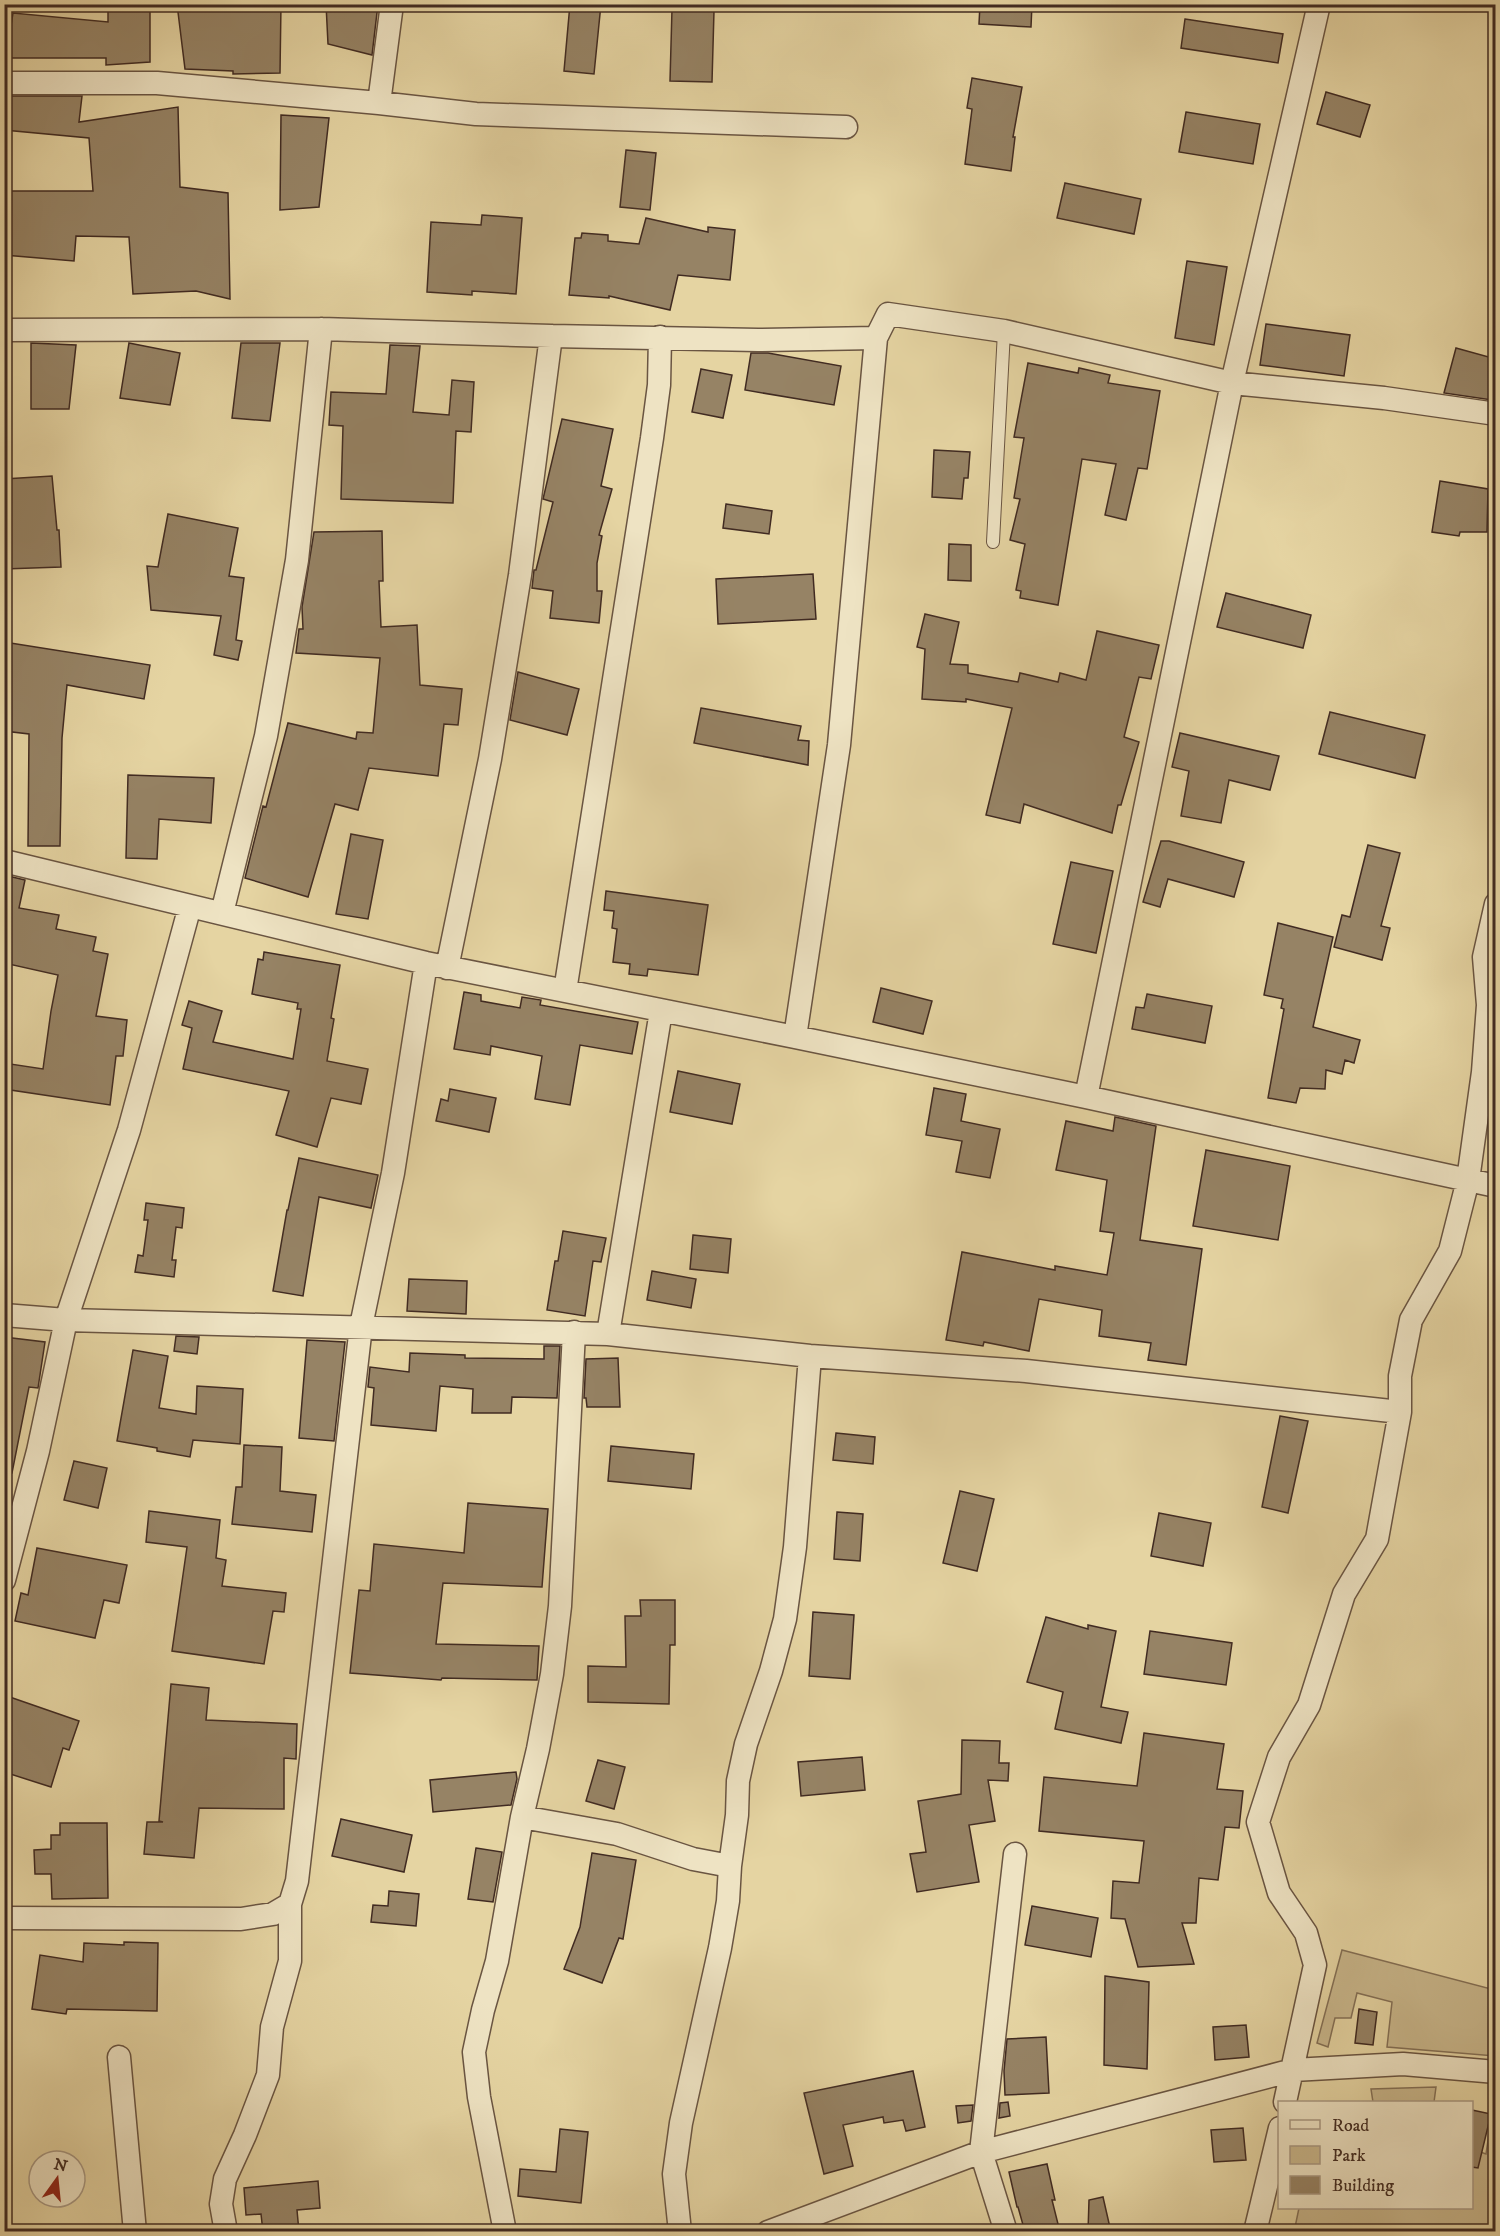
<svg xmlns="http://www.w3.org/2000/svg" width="1500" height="2236" font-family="'IM FELL DW Pica',serif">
  <rect width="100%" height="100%" fill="#e5d4a2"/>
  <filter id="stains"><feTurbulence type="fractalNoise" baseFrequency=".00333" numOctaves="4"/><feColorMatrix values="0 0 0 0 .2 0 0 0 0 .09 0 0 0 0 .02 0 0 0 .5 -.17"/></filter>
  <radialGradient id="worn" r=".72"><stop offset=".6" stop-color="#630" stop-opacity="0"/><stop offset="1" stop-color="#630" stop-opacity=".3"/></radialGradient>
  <path fill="#c9b78c" stroke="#857157" stroke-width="1.5" d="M1342,1950L1495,1990V2056L1387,2047L1392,2002L1357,1993L1351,2018H1335L1328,2047L1317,2043Z
    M1436,2087L1434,2102H1373L1371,2089Z
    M1494,2099H1495V2231L1294,2232L1299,2208H1472V2149L1486,2154Z"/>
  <path fill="#968365" stroke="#412b22" stroke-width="1.5" d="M108,4H150V62L106,65V58H6L13,13L108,22Z
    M177,4H281L280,73L233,74V71L185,69Z
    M326,4H378L372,55L328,44Z
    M570,4H601L594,74L564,71Z
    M980,4H1032L1031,27L979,24Z
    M672,9L714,11L712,82L670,81Z
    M1185,19L1283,34L1278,63L1181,48Z
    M972,78L1022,87L1013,137H1015L1011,171L965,164L972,109L967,108Z
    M1326,92L1370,105L1360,137L1317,124Z
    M4,96H82L79,122L178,107L180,187L228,193L230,299L196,291L133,294L129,237L76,236L74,261L4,255V191H93L89,138L4,130Z
    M1186,112L1260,124L1253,164L1179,152Z
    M281,115L329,118L319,207L280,210Z
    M626,150L656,153L650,210L620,207Z
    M1065,183L1141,199L1134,234L1057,218Z
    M482,215L522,218L516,294L472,291V295L427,292L431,222L481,225Z
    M646,218L708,232V227L735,230L730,280L678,275L670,310L609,296V298L569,295L575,238H581L582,233L608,235V241L639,244Z
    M1187,261L1227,267L1214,345L1175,338Z
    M1266,324L1350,335L1344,376L1260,365Z
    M31,343L76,345L69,409H31Z
    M129,343L180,353L170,405L120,398Z
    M241,343H280L270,421L232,418Z
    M390,345L420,346L413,412L449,415L452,380L474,382L471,432L456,431L453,503L341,499L343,426L329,425L331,392L386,394Z
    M1456,348L1496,359V388L1492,400L1444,393Z
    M751,353H768L841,366L834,405L745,390Z
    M1028,363L1078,373L1079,368L1110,375L1108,383L1160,391L1147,469L1138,468L1126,520L1105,515L1116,464L1082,459L1058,605L1020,598L1021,591L1016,590L1025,544L1010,540L1020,499L1014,498L1024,438L1014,437Z
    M701,369L732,375L723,418L692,412Z
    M562,419L613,429L601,486L612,489L599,535L602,536L597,563V591H602L599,623L550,618L553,591L532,588L534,570H536L553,502L543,499Z
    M934,450L970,452L968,478H964L962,499L932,497Z
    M52,476L57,530H59L61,567L4,569V479Z
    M1440,481L1488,489L1487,532H1460L1459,536L1432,532Z
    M726,504L772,511L769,534L723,528Z
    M168,514L238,528L229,576L244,578L236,640L242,641L238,660L214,655L221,616L151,610L147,566L158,567Z
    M382,531L383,581H379L381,627L417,625L420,685L462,689L458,725L444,724L438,776L369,768L358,810L335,804L308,897L245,878L263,806L266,807L288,723L356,739L357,732L373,733L380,658L296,653L299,629H303L302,607L314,532Z
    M949,544L971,545V581L948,580Z
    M813,574L816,619L718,624L716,579Z
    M1226,593L1311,615L1303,648L1217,627Z
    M925,614L959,622L950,664L968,665V673L1018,682L1020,673L1058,682L1060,673L1086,680L1097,631L1159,645L1151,679L1139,677L1124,737L1139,742L1121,805H1118L1112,833L1024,804L1020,823L986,815L1012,708L966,699V702L922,699L925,649L917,647Z
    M4,642L150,665L144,699L67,685L62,738L60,846H28L29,734L4,731Z
    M518,672L579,689L567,735L510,720Z
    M701,708L801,726L798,740L809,741L808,765L694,743Z
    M1330,712L1425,735L1415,778L1319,754Z
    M1180,733L1279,756L1270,790L1229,780L1221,823L1181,816L1189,771L1172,767Z
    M128,775L214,778L211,823L159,819L157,859L126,858Z
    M351,834L383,840L368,919L336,914Z
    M1161,841H1169L1244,862L1234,897L1168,879L1160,907L1143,902Z
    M1368,845L1400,853L1381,926L1390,928L1382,960L1334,947L1342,915L1350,917Z
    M1071,862L1113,871L1096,953L1053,944Z
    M4,875L25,880L19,908L59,915L56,929L96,937L93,951L108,954L96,1016L127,1020L123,1056H116L110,1105L4,1089V1063L43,1069L51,1011L58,975L4,963Z
    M606,891L708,905L698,975L648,969L647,976L629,974L630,964L613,962L617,929L612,928L614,911L604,910Z
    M1278,923L1333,937L1313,1027L1360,1040L1354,1063L1345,1060L1342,1074L1326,1070L1325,1089L1300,1088L1296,1103L1268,1098L1284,1009L1281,1008L1283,999L1264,995Z
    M264,952L340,965L331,1018L334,1019L327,1061L368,1069L361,1104L331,1098L317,1147L276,1135L289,1091L183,1069L192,1028L182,1025L189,1001L222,1011L213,1042L293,1059L301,1009H297L298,1003L252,994L258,959L263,960Z
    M881,988L932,1001L923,1034L873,1022Z
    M464,992L481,995V1001L520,1008L522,997L541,1000L540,1005L638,1022L632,1054L580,1045L570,1105L535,1099L542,1056L491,1046L490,1055L454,1049Z
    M1147,994L1212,1006L1205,1043L1132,1029L1136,1007L1144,1008Z
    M678,1071L740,1084L732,1124L670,1112Z
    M934,1088L966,1094L961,1121L1000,1129L990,1178L956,1172L962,1141L926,1135Z
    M450,1089L496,1098L489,1132L436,1121L441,1099L448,1101Z
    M1115,1117L1156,1126L1140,1240L1202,1249L1186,1365L1148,1360L1151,1343L1099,1336L1102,1310L1039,1299L1029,1351L984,1342L983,1346L946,1340L962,1252L1055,1270V1266L1107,1275L1114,1233L1100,1231L1107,1180L1056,1170L1066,1121L1113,1131Z
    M1206,1150L1290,1166L1278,1240L1193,1226Z
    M299,1158L378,1175L371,1208L319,1197L303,1296L273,1291L287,1210H288Z
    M146,1203L184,1208L182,1228L176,1227L172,1260H176L174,1277L135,1272L138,1255L143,1256L148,1220H144Z
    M563,1231L606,1238L601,1262L593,1261L585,1316L547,1310L555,1261H558Z
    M693,1235L731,1239L728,1273L690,1269Z
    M652,1271L696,1279L691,1308L647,1300Z
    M409,1279L467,1281L466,1314L407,1311Z
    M176,1336L199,1337L197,1354L174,1351Z
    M4,1337L45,1342L38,1388L29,1387L12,1473L4,1472Z
    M307,1340L345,1342L334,1441L299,1438Z
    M544,1346H560L557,1398L512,1397L511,1413H472L473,1389L440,1386L436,1431L371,1425L374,1388L368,1387L370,1367L409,1372L410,1353L465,1355V1358L544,1359Z
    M133,1350L168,1356L159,1408L196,1414L197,1386L243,1389L240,1444L193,1440L190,1457L157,1451V1448L117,1441Z
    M618,1358L620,1407H587L586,1398H584L586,1359Z
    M1280,1416L1308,1421L1288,1513L1262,1507Z
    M836,1433L875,1437L873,1464L833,1460Z
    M244,1445L282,1447L280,1491L316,1495L312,1532L232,1524L236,1487H242Z
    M611,1446L694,1454L691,1489L608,1481Z
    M74,1461L107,1468L98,1508L64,1500Z
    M960,1491L994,1499L977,1571L943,1563Z
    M468,1503L548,1509L542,1587L443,1583L436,1644L539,1646L537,1680L442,1678L441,1680L350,1673L359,1590L370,1591L374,1544L464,1553Z
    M149,1511L220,1520L216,1558L226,1560L222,1586L286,1593L284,1612L273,1611L264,1664L172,1651L187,1547L146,1542Z
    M837,1512L863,1514L860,1561L834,1559Z
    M1159,1513L1211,1523L1203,1566L1151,1556Z
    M37,1548L127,1565L119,1603L104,1600L95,1638L15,1621L21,1593L28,1595Z
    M640,1600H675V1645H670L669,1704L588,1702V1666L626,1667L625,1616H641Z
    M813,1612L854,1615L850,1679L809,1676Z
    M1046,1617L1088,1629V1625L1116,1631L1101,1707L1128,1712L1121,1743L1055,1729L1063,1692L1027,1682Z
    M1150,1631L1232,1643L1226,1685L1144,1674Z
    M171,1684L209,1688L206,1720L297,1724L296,1759L284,1758V1809L199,1808L194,1858L144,1854L147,1822H163L159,1821Z
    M4,1695L79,1721L69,1750L63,1748L51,1787L4,1772Z
    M1144,1733L1224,1744L1217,1789L1243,1791L1239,1828L1225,1827L1218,1880L1199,1878L1196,1923H1182L1194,1964L1138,1967L1125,1919L1111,1918L1113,1881L1139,1883L1144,1841L1039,1831L1044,1777L1137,1786Z
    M962,1740L1000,1741L999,1763H1009L1008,1781L988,1780L995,1821L969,1825L979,1882L917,1892L910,1854L926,1852L918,1801L961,1794Z
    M862,1757L865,1790L801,1796L798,1762Z
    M598,1760L625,1767L614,1809L586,1801Z
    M516,1772L517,1779L511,1805L433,1812L430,1780Z
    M341,1819L412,1835L404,1872L332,1856Z
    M60,1823H107L108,1898L52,1899L51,1874H35L34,1850L51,1849V1835H60Z
    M476,1848L502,1852L493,1902L468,1899Z
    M592,1853L636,1860L623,1939L619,1938L602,1983L564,1969L580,1927Z
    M389,1891L419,1894L416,1926L371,1922L373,1905L388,1906Z
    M1032,1906L1098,1918L1091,1957L1025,1945Z
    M124,1942L158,1943L157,2011L67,2009L66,2014L32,2009L40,1955L83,1962L84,1943L124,1945Z
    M1105,1976L1149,1982L1147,2069L1104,2065Z
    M1359,2009L1377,2012L1373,2045L1355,2043Z
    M1246,2025L1249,2057L1215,2060L1213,2027Z
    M1046,2037L1049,2093L1005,2095L1004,2071L1007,2039Z
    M913,2071L925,2127L906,2131L903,2120L884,2123L883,2117L843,2125L853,2166L824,2174L804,2093Z
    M1008,2102L1010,2116L999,2118L1000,2103Z
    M973,2105L971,2121L958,2123L956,2106Z
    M1472,2110L1491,2114L1478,2168L1472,2167Z
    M1243,2128L1246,2160L1214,2162L1211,2130Z
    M560,2129L588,2132L581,2203L518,2196L520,2169L556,2172Z
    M1047,2164L1055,2200H1052L1060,2232H1025L1018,2207H1017L1009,2172Z
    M318,2181L320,2208L297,2210L299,2232H263L261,2214L246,2215L244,2188Z
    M1103,2197L1111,2232H1088L1089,2200Z"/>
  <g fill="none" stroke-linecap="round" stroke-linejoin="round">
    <defs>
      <path id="service" d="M993,542L1004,331"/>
      <path id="minor" d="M4,83H157L379,103L392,4
        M379,103L476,114L846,127
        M4,330L321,329L551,336L758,340L876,338
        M4,861L426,963L795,1037L839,745L876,338L888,314L1004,331L1232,383L1384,398L1496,414
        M1496,904L1484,957L1488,1005L1483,1072L1468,1180L1496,1186
        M222,913L266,736L297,560L321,329
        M447,968L490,759L520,575L551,336
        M565,991L652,438L659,385L660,337
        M1086,1097L1232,383L1319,4
        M4,1315L66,1320L608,1334L810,1356L1026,1371L1400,1412V1376L1411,1320L1450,1251L1468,1180L1086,1097L795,1037
        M574,1332L560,1606L552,1674L538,1749L522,1817L617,1834L693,1859L730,1866L728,1901L720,1948L681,2123L674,2174L680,2232
        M608,1334L661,1011
        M4,1580L38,1451L66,1320L129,1130L190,906
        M730,1866L737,1815L738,1781L746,1744L771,1671L785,1619L795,1547L810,1356
        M4,1918L241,1919L273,1914L290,1904L297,1881L361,1326L393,1173L426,963
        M119,2057L135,2232
        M1285,2102L1315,1965L1306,1933L1279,1893L1258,1822L1279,1757L1309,1705L1344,1594L1377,1539L1400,1412
        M226,2232L221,2204L225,2179L245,2135L268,2075L272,2027L290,1961V1904
        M505,2232L479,2097L474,2052L483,2010L497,1961L522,1817
        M768,2232L981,2152L1293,2070L1403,2064L1496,2072
        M1006,2232L981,2152L1015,1854
        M1255,2232L1280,2128"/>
    </defs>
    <use href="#service" stroke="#6a5542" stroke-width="14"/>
    <use href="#minor" stroke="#6a5542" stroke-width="25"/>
    <use href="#service" stroke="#eee3c3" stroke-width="12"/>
    <use href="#minor" stroke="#eee3c3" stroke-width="22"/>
  </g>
  <rect width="1500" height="2236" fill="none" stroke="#e5d4a2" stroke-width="24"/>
  <rect x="6" y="6" width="1488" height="2224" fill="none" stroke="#412b22" stroke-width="3"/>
  <rect x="12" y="12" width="1476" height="2212" fill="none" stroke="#412b22" stroke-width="1.5"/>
  <rect x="1278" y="2101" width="195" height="108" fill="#eee3c3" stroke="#a99983" stroke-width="1.5"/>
  <rect x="1290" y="2120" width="30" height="9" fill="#eee3c3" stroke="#a99983" stroke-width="1.5"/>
  <text x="1332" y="2131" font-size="18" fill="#412b22">Road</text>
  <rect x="1290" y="2146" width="30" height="18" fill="#c9b78c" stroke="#a99983" stroke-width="1.5"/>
  <text x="1332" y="2161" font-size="18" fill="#412b22">Park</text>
  <rect x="1290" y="2176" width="30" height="18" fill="#968365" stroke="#a99983" stroke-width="1.5"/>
  <text x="1332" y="2191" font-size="18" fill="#412b22">Building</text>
  <g transform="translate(57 2179) rotate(15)"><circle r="28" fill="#eee3c3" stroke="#a99983" stroke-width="1.5"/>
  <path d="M0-4.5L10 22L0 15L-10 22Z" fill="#8f2418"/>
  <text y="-9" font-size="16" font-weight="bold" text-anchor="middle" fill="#412b22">N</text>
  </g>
  <rect width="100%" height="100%" filter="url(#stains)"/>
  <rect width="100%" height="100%" fill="url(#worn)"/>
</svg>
